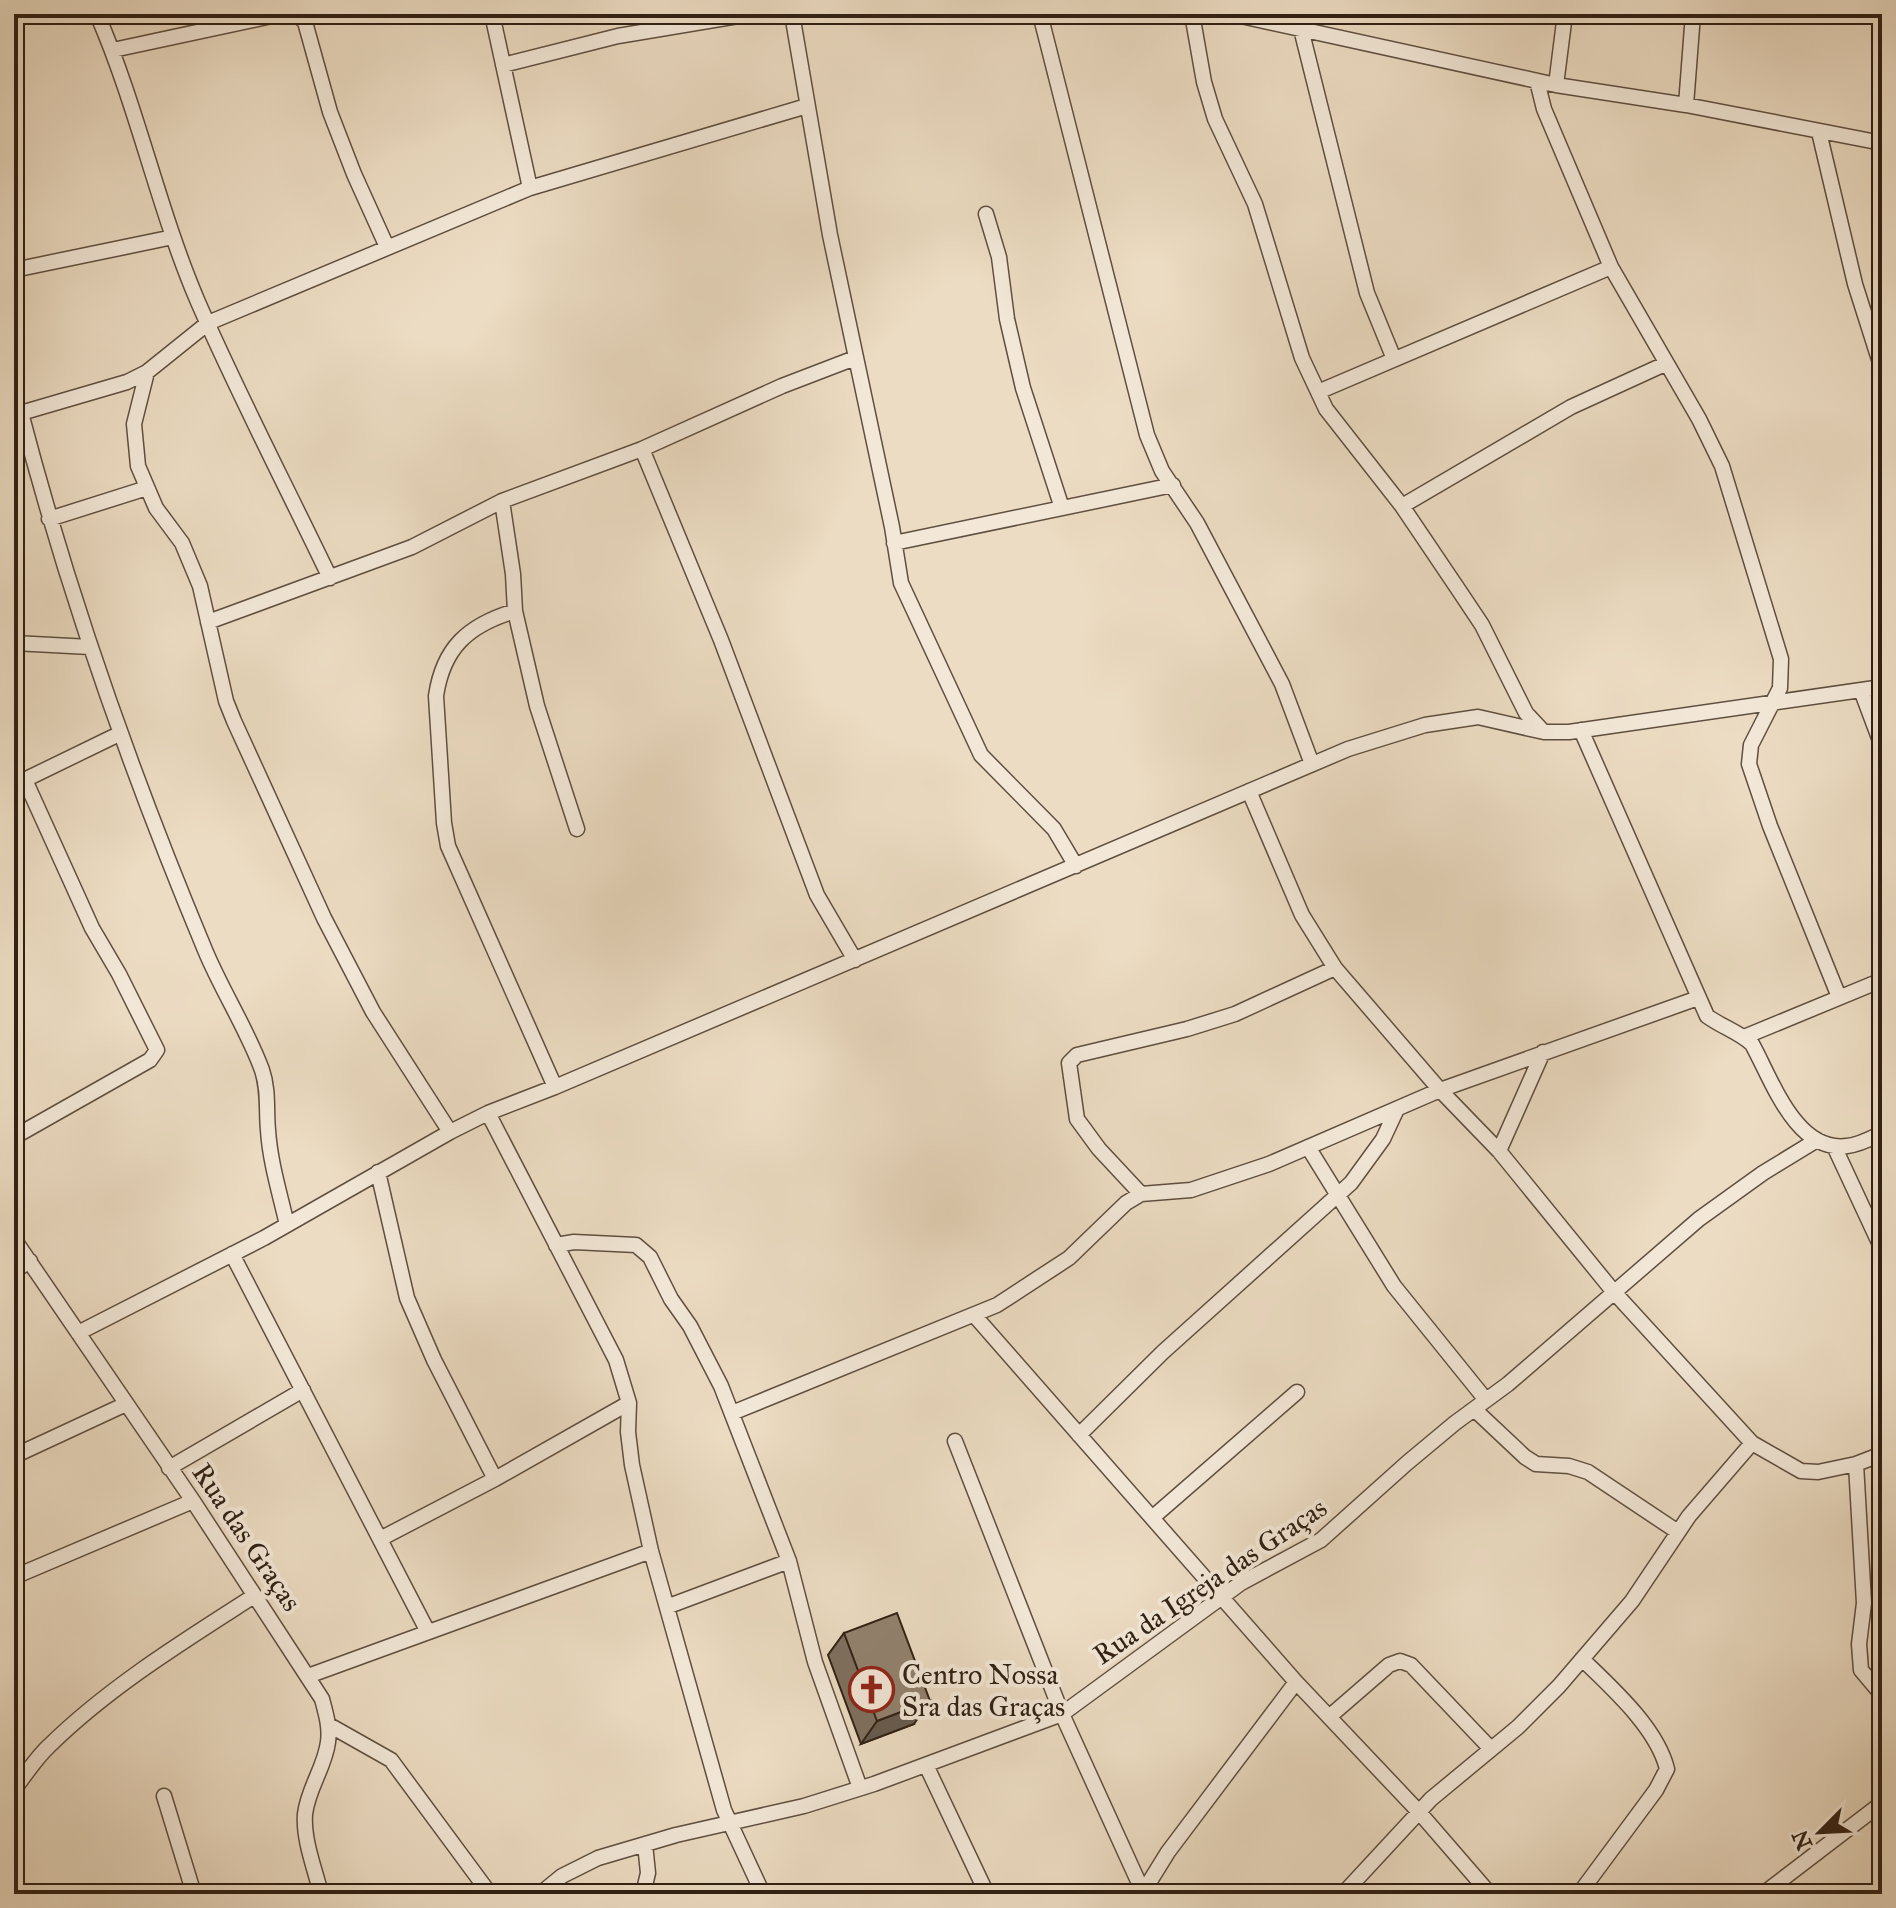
<svg xmlns="http://www.w3.org/2000/svg" width="1896" height="1908" font-family="'IM FELL Great Primer',serif">
  <rect width="100%" height="100%" fill="#ecdcc3"/>
  <filter id="stains"><feTurbulence type="fractalNoise" baseFrequency=".0025" numOctaves="4"/><feColorMatrix values="0 0 0 0 .2 0 0 0 0 .09 0 0 0 0 .02 0 0 0 .5 -.17"/></filter>
  <radialGradient id="worn" r=".72"><stop offset=".6" stop-color="#630" stop-opacity="0"/><stop offset="1" stop-color="#630" stop-opacity=".3"/></radialGradient>
  <g fill="none" stroke-linecap="round" stroke-linejoin="round">
    <defs>
      <path id="minor" d="M97,14C138,108 158,209 198,302C239,396 286,486 330,578
        M492,14L530,188
        M792,14L830,235L892,527L901,583L981,755L1054,829L1076,866
        M1040,14L1147,435L1162,471L1197,523L1282,684L1312,764
        M1192,14L1204,82L1215,119L1255,204L1302,358L1326,409L1402,506L1460,592L1482,625L1526,713L1541,729
        M1232,14L1556,85L1686,105L1882,143
        M1301,29L1367,293L1394,359
        M113,50L276,15L296,14L305,22L330,112L354,174L387,247
        M503,65L618,36L750,14
        M1537,81L1544,109L1611,267L1699,419L1722,466L1781,659L1780,688L1751,745L1749,764L1770,826L1839,997
        M1556,85L1565,14
        M1686,105L1693,14
        M1819,132L1855,284L1882,369
        M986,214L999,257L1007,319L1023,388L1062,508
        M14,270L173,237
        M147,372L134,424L138,466L156,508L182,543L200,586L226,701L234,721L324,918L373,1012L450,1132
        M1318,392L1611,267
        M21,413C69,597 132,775 205,950C222,991 247,1029 262,1070C269,1091 266,1110 268,1130C270,1162 280,1194 287,1225
        M14,415L127,382L147,372L208,323L530,188L807,106
        M642,449L721,640L817,895L855,960
        M502,501L513,574L515,611L537,706L577,829
        M1402,506L1571,407L1665,364
        M49,519L147,488
        M894,543L1173,485
        M515,611C468,625 443,648 436,696L444,823L448,846L555,1087
        M208,622L412,547L502,501L642,449L782,386L855,358
        M14,643L90,647
        M1861,690L1882,746
        M1581,730L1707,1016C1722,1027 1739,1032 1752,1044C1772,1080 1796,1153 1847,1146C1859,1145 1872,1138 1882,1133
        M14,785L119,734
        M1249,791L1302,915L1335,968L1440,1090L1499,1151L1613,1291L1752,1443L1801,1471L1818,1472L1856,1464L1882,1454
        M1744,1037L1882,980
        M488,1113L616,1360L629,1403L628,1432L632,1465L651,1551L724,1810L763,1894
        M14,1137L150,1060L157,1050L119,974L92,928L25,780
        M1834,1146L1882,1249
        M1308,1147L1394,1286L1486,1400
        M1499,1151L1543,1052
        M378,1172L407,1298L434,1360L495,1479
        M1141,1194L1099,1149L1077,1119L1069,1063L1077,1055L1187,1029L1235,1014L1335,968
        M14,1239L193,1501L322,1699C326,1714 330,1727 328,1742C325,1767 308,1788 305,1814C303,1840 315,1869 321,1894
        M556,1245L574,1242L636,1245L650,1257L671,1299L690,1326L721,1386L789,1561L815,1662L860,1788
        M232,1254L428,1632
        M14,1271L30,1261
        M974,1315L1296,1682L1419,1812L1490,1894
        M78,1333L264,1238L450,1132L488,1113L555,1087L1348,749L1425,725L1478,717L1544,732H1569L1882,687
        M1474,1409L1525,1457L1536,1464L1569,1466L1588,1472L1678,1532
        M732,1413L997,1305L1069,1258L1126,1203L1141,1194L1191,1190L1269,1164L1440,1090L1698,998
        M1079,1435L1163,1352L1351,1183L1383,1139L1397,1109
        M955,1441L1062,1714L1143,1892
        M14,1456L126,1404
        M1856,1464L1864,1603L1859,1644L1861,1670L1882,1695
        M169,1468L303,1390
        M1152,1518L1297,1392
        M380,1539L495,1479L629,1403
        M14,1577L193,1501
        M669,1606L789,1561
        M308,1676L651,1551
        M1329,1717L1389,1665L1400,1661L1411,1665L1491,1749
        M329,1725L391,1760L490,1894
        M926,1765L987,1894
        M14,1790C25,1775 36,1758 49,1746C109,1687 184,1641 254,1596
        M164,1796L194,1894
        M540,1894L562,1876L598,1858L676,1835L804,1806L874,1784L1062,1714L1241,1583L1321,1540L1407,1463L1455,1423L1508,1384L1699,1219L1763,1173L1817,1140
        M643,1894L648,1873L645,1844
        M1142,1894L1168,1852L1296,1682
        M1343,1894L1431,1799L1518,1727L1559,1686L1632,1601L1689,1516L1752,1443
        M1579,1894L1656,1790L1667,1769C1657,1728 1612,1688 1582,1659
        M1763,1894L1882,1803"/>
    </defs>
    <use href="#minor" stroke="#5f4f40" stroke-width="17"/>
    <use href="#minor" stroke="#f3e8d8" stroke-width="14"/>
  </g>
  <path fill="#7e705f" stroke="#302014" stroke-width="2" d="M844,1633L914,1724L861,1744L828,1655Z"/>
  <path fill="#665b4e" stroke="#302014" stroke-width="2" d="M930,1701L914,1724L861,1744L877,1721Z"/>
  <path fill="#92826f" stroke="#302014" stroke-width="2" d="M897,1613L930,1701L877,1721L844,1633Z"/>
  <defs>
    <symbol id="church-ring" viewBox="-11 -11 22 22"><circle r="9.5" fill="#f3e8d8" stroke="#8f2418" stroke-width="1.5"/><path d="M-1.2-6h2.4v3.5h3.3v2.4h-3.3V6h-2.4V-.1h-3.3v-2.4h3.3Z" fill="#8f2418"/></symbol>
  </defs>
  <g fill-rule="evenodd">
    <use href="#church-ring" x="846" y="1664" width="51" height="51"/>
  </g>
  <g text-anchor="middle" dominant-baseline="central" stroke-width="8" stroke-linejoin="round" paint-order="stroke">
    <g font-size="28" fill="#302014" stroke="#f3e8d8">
      <text transform="translate(247 1537) rotate(56)">Rua das Graças</text>
      <text transform="translate(1210 1581) rotate(-34)">Rua da Igreja das Graças</text>
    </g>
    <g font-size="28" fill="#302014" stroke="#f3e8d8" text-anchor="start">
      <text x="902" y="1674">Centro Nossa<tspan x="902" dy="32">Sra das Graças</tspan></text>
    </g>
  </g>
  <rect width="1896" height="1908" fill="none" stroke="#ecdcc3" stroke-width="48"/>
  <rect x="16" y="16" width="1864" height="1876" fill="none" stroke="#302014" stroke-width="4"/>
  <rect x="24" y="24" width="1848" height="1860" fill="none" stroke="#302014" stroke-width="2"/>
  <g transform="translate(1820 1832) rotate(246)" stroke="#f3e8d8" stroke-width="6" paint-order="stroke">
  <path d="M0-6L14 30L0 20L-14 30Z" fill="#302014"/>
  <text y="-12" font-size="22" font-weight="bold" text-anchor="middle" fill="#302014">N</text>
  </g>
  <rect width="100%" height="100%" filter="url(#stains)"/>
  <rect width="100%" height="100%" fill="url(#worn)"/>
</svg>
